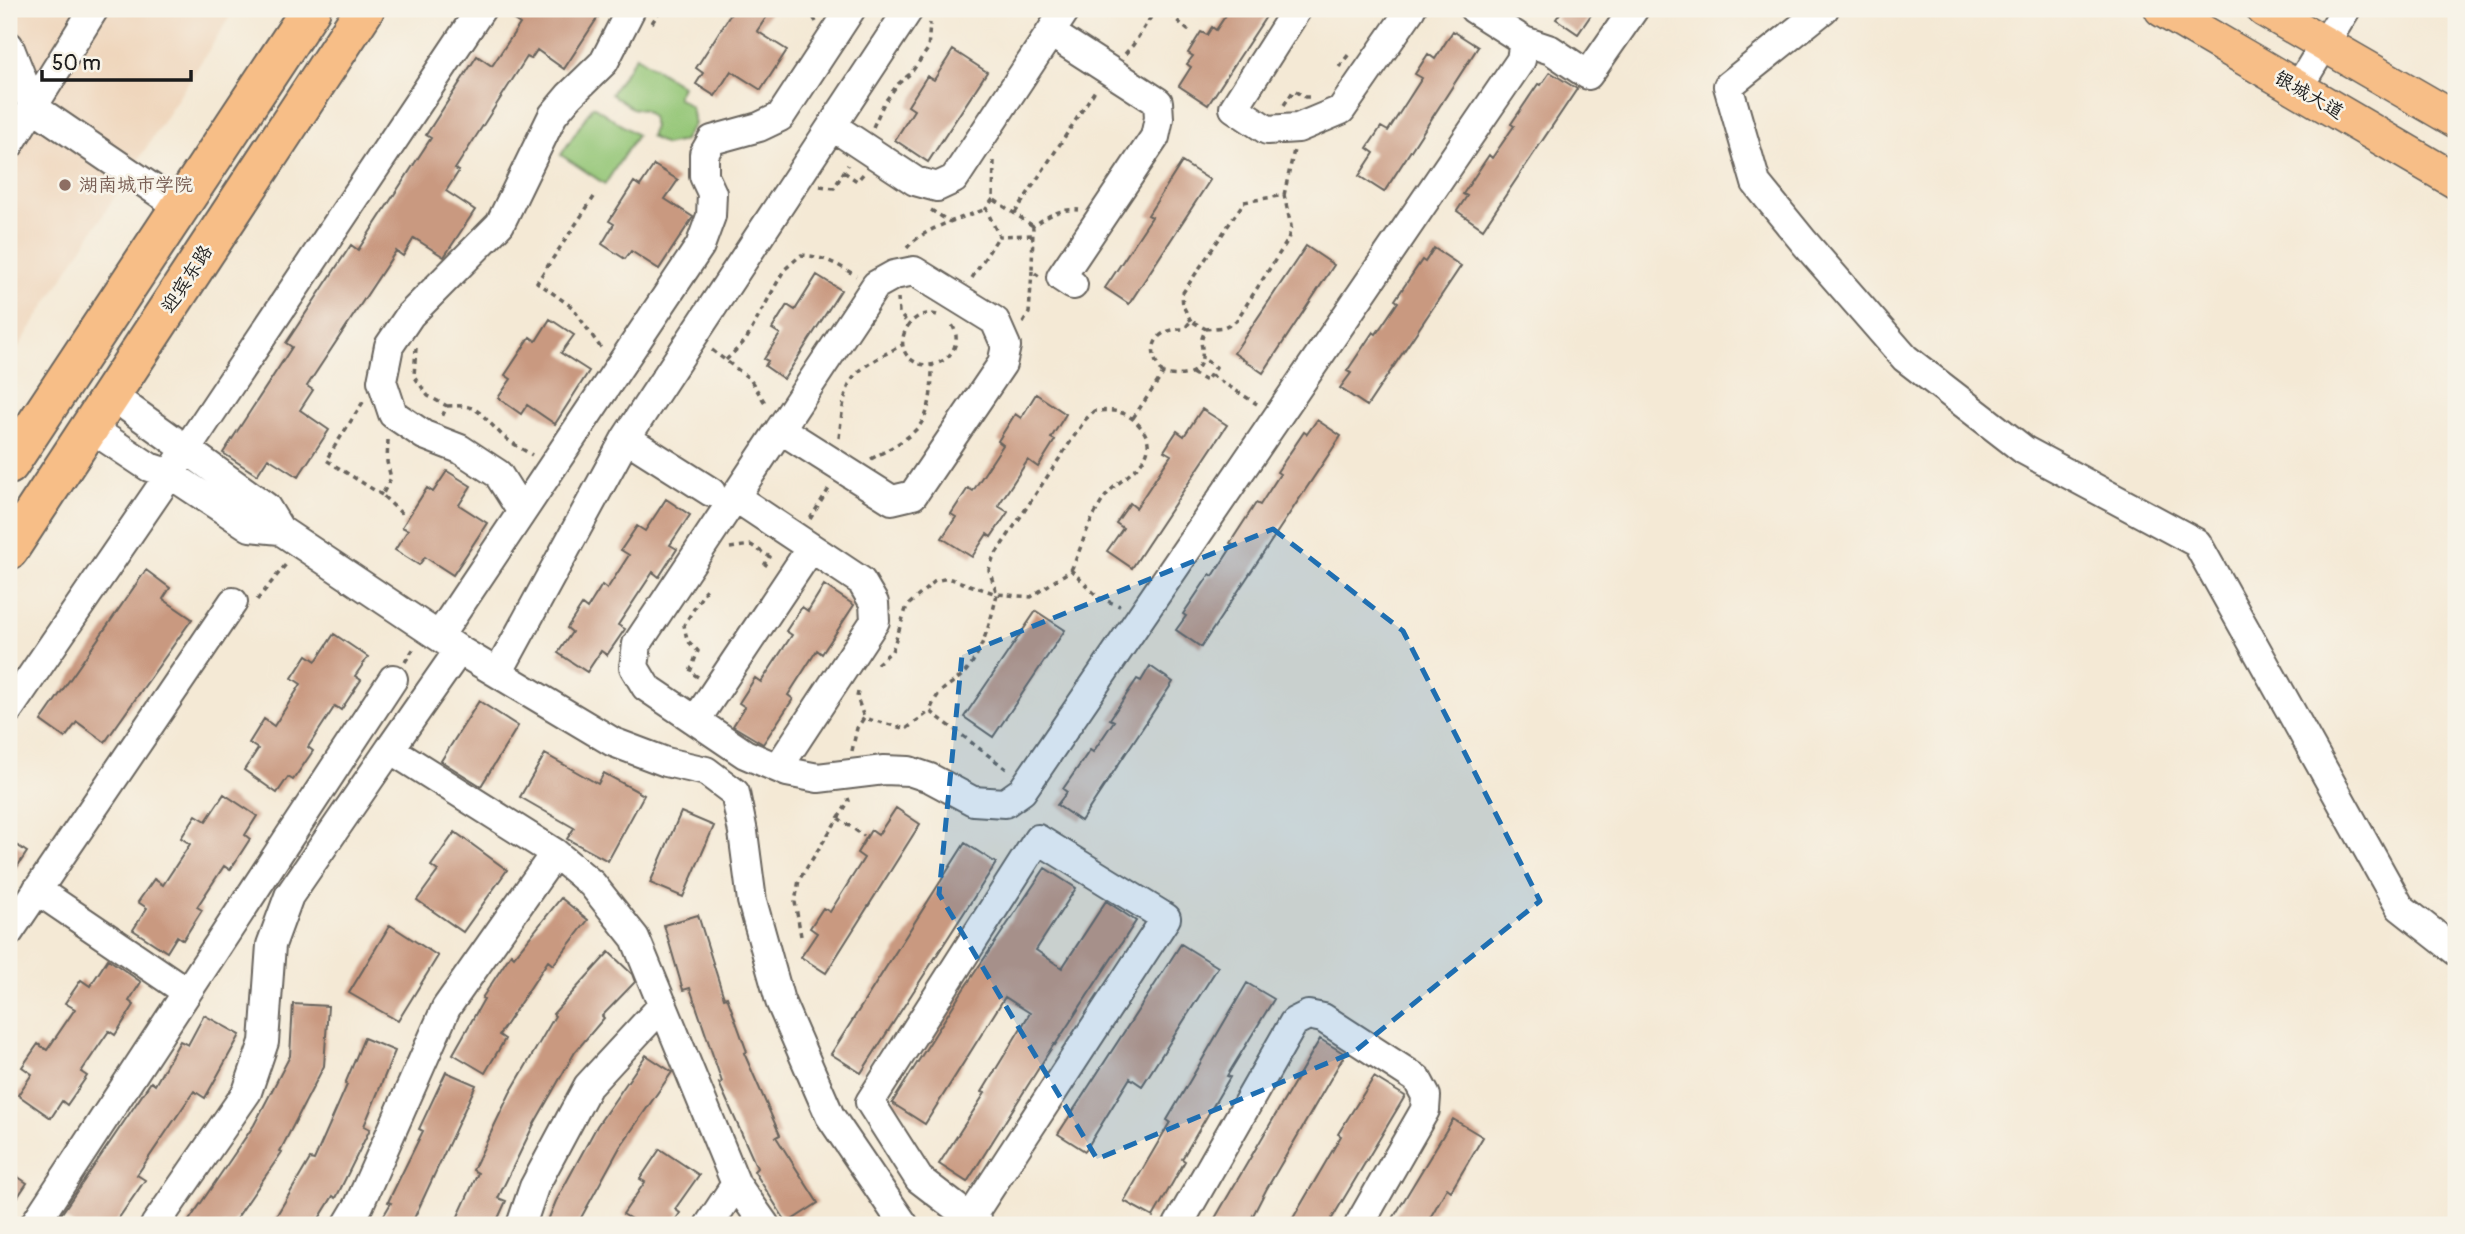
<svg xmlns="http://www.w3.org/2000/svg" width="2465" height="1234" font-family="Pangolin,'LXGW WenKai TC',sans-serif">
  <rect width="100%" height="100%" fill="#f7f3e8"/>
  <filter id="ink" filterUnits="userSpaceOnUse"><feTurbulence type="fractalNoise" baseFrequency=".0143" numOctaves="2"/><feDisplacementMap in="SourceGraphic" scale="14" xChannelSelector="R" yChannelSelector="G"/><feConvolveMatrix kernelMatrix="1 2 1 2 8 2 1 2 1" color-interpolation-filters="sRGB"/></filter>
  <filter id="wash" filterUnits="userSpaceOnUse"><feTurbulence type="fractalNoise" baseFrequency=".00686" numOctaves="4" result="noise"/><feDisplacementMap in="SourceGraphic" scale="28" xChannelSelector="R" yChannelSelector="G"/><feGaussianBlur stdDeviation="1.57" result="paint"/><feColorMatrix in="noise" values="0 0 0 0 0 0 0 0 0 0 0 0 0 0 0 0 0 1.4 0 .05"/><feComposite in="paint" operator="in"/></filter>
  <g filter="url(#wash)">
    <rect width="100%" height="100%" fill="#f4e9d5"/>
    <path fill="#efd6bc" d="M9,9H235L9,362Z"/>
    <path fill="#94c677" stroke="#58714a" stroke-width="2" d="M636,56L682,86L677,97L691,107L694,124L683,141L665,145L650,136L654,127L652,117L644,110L632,108L611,94Z
      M593,106L637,135L605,184L561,155Z"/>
    <g id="blocks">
      <path fill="#c99980" d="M522,9H587L598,17L564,69L537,50L531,59L527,57L455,169L459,171L446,191L475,210L444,257L414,238L403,256L396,251L307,386L313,390L300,410L329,430L298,477L268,458L257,475L223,453L292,347L286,343L351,245L358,250L431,138L426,135L477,56L492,66L520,24L514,20Z
        M734,9H772L757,31L787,50L761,90L731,71L715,96L696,84L703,73L696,68Z
        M1230,9H1271L1208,105L1179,86L1191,67L1187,64L1193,56L1188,53L1201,32L1207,35L1212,27L1216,30Z
        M1563,9H1595L1578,34L1556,19Z
        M1453,31L1478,47L1384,192L1359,176L1374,153L1367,148L1381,127L1388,131L1422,78L1415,74L1428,54L1435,59Z
        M953,50L987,72L928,162L895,140L914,110L908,106L927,76L934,80Z
        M1550,72L1577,89L1483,229L1457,211L1467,196L1463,194L1489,155L1492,158L1514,126L1511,124L1538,84L1541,85Z
        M1182,162L1210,180L1129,304L1105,288L1152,217L1148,215Z
        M654,165L678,180L665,199L693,217L659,269L631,251L625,259L602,244L614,224L609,221L634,182L640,186Z
        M1306,246L1334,265L1263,373L1234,353Z
        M1434,248L1461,266L1367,406L1340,388L1351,373L1347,371L1373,332L1376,334L1398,302L1395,300L1422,260L1425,262Z
        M817,275L841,290L784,379L765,366L768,361L764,359L780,334L772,329L787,305L795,310Z
        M550,319L574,335L561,353L589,371L555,424L527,405L521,414L498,398L511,379L505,375L530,337L536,341Z
        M1036,394L1066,414L1051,438L1055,440L1038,467L1028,460L998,506L1008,512L991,537L987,534L972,557L942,538L956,517L951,514L968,488L973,491L1003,445L998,441L1015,414L1021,418Z
        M1202,409L1227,425L1132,568L1107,551L1123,528L1116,523L1130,503L1136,508L1171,455L1164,451L1177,431L1184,436Z
        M1317,420L1341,436L1201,647L1176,630L1186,616L1183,614L1210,574L1213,576L1233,545L1230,543L1256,503L1260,505L1280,474L1277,472L1304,432L1307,434Z
        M447,471L471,486L459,505L487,523L453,575L425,557L419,565L395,550L408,530L402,527L427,488L433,492Z
        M666,499L690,515L670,545L677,549L659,577L653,572L618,625L625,629L607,655L601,651L587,672L558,653L572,632L567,628L582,605L587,609L602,585L607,589L629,555L621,550L637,526L645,531Z
        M146,570L170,588L163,599L192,619L105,742L77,722L65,738L41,721Z
        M824,585L854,605L822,654L817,650L788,695L793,699L763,744L733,726L745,707L739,703L755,678L761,682L792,635L786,631L802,607L808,611Z
        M1036,611L1065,630L993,737L964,717Z
        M334,634L368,657L355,676L361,680L341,710L335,706L308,747L313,751L293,780L288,777L277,793L244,770L258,749L249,743L264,719L274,726L301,684L292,678L307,655L316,661Z
        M1150,666L1173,682L1081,821L1057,805L1067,792L1063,789L1090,750L1093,752L1114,721L1110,719L1137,679L1141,681Z
        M479,701L518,726L481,786L441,761Z
        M545,754L598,784L604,773L644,795L608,861L567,839L574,828L520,797Z
        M224,794L257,816L245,835L250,839L230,870L224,866L197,907L202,910L183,940L177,936L167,952L133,930L147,908L138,902L154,879L163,885L190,844L181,838L196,815L206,821Z
        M896,808L920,824L826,973L801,957L817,933L810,928L823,908L830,912L864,858L857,853L871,830L878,835Z
        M681,812L714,826L683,897L650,883Z
        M455,832L507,870L463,932L417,900L438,871L431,866Z
        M9,840L27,852L9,879Z
        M965,843L996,863L861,1073L831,1054Z
        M1045,868L1076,888L1036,950L1062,968L1106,901L1136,921L1055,1045L1054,1044L967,1182L939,1164L985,1093L982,1092L1030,1013L1005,997L925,1124L892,1103L963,990Z
        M561,898L588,920L553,965L548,961L499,1035L505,1039L485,1073L453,1054L484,999L482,998L511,954L514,957Z
        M698,915L724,998L727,997L747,1052L744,1053L780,1135L776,1137L818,1203L787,1223L754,1171L757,1168L719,1083L722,1082L690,988L683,990L664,925Z
        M390,925L438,956L398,1021L349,993Z
        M1181,944L1218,967L1142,1086L1130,1078L1085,1151L1058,1134Z
        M609,952L632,974L635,982L602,1016L604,1018L575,1052L534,1124L498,1198L506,1201L495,1225H454L478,1173L473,1170L510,1093L555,1016L553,1014Z
        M108,959L141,982L129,1001L134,1005L115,1035L109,1031L81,1072L87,1076L67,1105L62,1101L51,1118L18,1095L32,1074L22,1067L38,1044L47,1050L75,1009L65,1003L81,980L90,986Z
        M1247,983L1274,999L1227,1076L1230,1077L1182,1159L1185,1161L1153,1217L1124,1201L1170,1122L1167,1120Z
        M293,1004L328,1006L324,1066L280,1151L282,1152L232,1225H186L254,1125L290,1056Z
        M204,1015L240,1035L205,1098L194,1091L137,1175L145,1180L114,1225H74L60,1216L151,1082L155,1085L180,1041L188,1045Z
        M364,1038L395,1051L364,1126L370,1129L336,1198L333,1196L315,1225H271L310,1159L314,1160L347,1085L345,1084Z
        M1320,1039L1345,1054L1266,1190L1248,1225H1211Z
        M646,1055L672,1072L620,1147L577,1225H546L556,1201L597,1126Z
        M446,1072L476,1085L411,1225H378L391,1203L388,1202L423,1131L419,1129Z
        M1374,1077L1405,1096L1328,1225H1289L1341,1136L1338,1134Z
        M1453,1119L1483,1137L1451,1191L1447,1188L1426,1225H1389Z
        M660,1149L699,1175L675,1209L680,1213L672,1225H641L623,1214L645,1182L640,1179Z
        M9,1171L27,1183L9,1210Z"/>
    </g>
  </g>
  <g filter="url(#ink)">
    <use href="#blocks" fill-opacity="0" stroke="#68645d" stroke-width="2"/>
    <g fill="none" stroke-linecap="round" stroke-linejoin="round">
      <defs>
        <path id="minor" d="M1297,9L1234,108L1267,130L1298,128L1341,110L1411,9
          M1824,9L1728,86L1756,183L1804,242L1905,358L2024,450L2197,543L2400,907L2456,951
          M1051,33L1158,102L1159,118L1155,137L1061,277L1073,285
          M1524,41L1551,50L1588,75L1634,9
          M9,46L33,107L180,207
          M2298,88L2346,9
          M832,126L915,181L937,187L954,179L1066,9
          M9,145L94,9
          M89,427L149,467L170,474L250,527L280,530L266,507L111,395
          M780,429L892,500L913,495L1002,364L1006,346L995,321L914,271L894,275L876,285L637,644L634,667L646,687L745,754L787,772L818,778L884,770L909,771L930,778L973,801L1005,803L1022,791L1521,60L1524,41L1474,9
          M626,438L711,492
          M735,497L861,581L874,603L875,621L778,768
          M522,512L498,474L460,449L424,435L393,414L382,381L389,346L410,315L500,224L553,115L569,96L604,62L631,9
          M280,530L459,650L613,742L666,762L706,771L735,793L743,832L752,901L780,1001L830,1116L904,1225
          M439,636L700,246L711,216L712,193L704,176V154L712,140L759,127L780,117L851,9
          M498,673L626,438L909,9
          M9,709L170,474L481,9
          M696,720L811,548
          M390,749L459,650
          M37,890L187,992
          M9,932L233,602
          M971,1217L1166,918L1038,839L870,1102L919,1179L979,1225
          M34,1225L393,679
          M155,1225L247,1092L264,1042L271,945L289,896L390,749L555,853L592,884L635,938L736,1184L765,1225
          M347,1225L359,1205L446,1008L555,853
          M521,1225L534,1187L588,1086L663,1005
          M709,1225L736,1184
          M1178,1225L1294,1022L1308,1015L1323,1018L1417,1079L1426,1096L1425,1110L1359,1225"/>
        <path id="major" d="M2162,9L2456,181
          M2264,9L2456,120"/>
        <path id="highway" d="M9,465L311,9
          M9,550L365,9"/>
      </defs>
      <use href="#minor" stroke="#68645d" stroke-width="32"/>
      <use href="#major" stroke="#68645d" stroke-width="38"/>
      <use href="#highway" stroke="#68645d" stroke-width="42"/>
      <path stroke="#68645d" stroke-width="3.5" stroke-dasharray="5 5" stroke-linecap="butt" d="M809,9L816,22
        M1161,9L1170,14L1187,9
        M1170,14L1190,32
        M652,23L659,12L668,9
        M1125,54L1133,45L1156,9
        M1339,67L1349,54
        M1284,105L1294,90L1305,97H1309
        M873,127L884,103L898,84L911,73L928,49L930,23
        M994,161L993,199L1033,226
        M844,172L857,181L864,173
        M820,186L834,188L848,165
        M1284,195L1294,150
        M594,197L537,282L572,307L603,351
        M993,199L986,209L999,236L1032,235
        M931,210L950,222
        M1015,213L1096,89
        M907,248C925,227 960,219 986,209
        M1039,276L1032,271L1033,226C1048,216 1060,208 1079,210
        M972,278L999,236
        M898,298L899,313L908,324
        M937,315C909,306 887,350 917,363C943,373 968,344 950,322
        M1191,321L1183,306L1182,294L1244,202L1284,195L1291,226L1288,240L1236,321L1224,327L1206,329
        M1023,323L1029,313L1032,271
        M416,348L414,376L428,396L447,406L442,417
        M712,350L750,379L767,406
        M726,360L746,340L784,270L801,255C822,256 838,264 856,276
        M1192,373L1206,381L1216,367L1202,358
        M1211,375L1257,404
        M363,402L326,460L382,495
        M447,406C479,404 478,412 499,432C507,441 521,448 532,455
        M1133,418L1163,374C1177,377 1200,377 1202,357C1204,343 1197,346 1206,329L1191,321L1184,329C1153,328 1145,351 1163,374
        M839,438C846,376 847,374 902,345
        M388,440L387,462L391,478L382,495L402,514
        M871,459C922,431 932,425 932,365
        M810,519L830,487
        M730,548L751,545L770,557L765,564L771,568
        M1071,570C1081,550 1085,530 1097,510C1101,503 1106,494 1113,488C1132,471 1165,453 1138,424C1125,410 1113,410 1094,411L1085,420L993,558L989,570L997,594L1031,597L1071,570L1099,598L1120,606
        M257,600L287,563
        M405,662L414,648
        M877,664L892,651L907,606L935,581L948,578L997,594C992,617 982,653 966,671C949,689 940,684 930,711
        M698,677L690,672L698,651L687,640L684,625L705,591L702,588
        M858,692L857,697L864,718
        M852,751L857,728L864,718L906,729L930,711L1009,771
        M838,818L864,836
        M801,936L795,902L799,880L849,801L848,798"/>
      <use href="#minor" stroke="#fff" stroke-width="28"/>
      <use href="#major" stroke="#f7be87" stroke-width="35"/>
      <use href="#highway" stroke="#f7be87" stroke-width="38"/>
    </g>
  </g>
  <path fill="#1f6fb2" fill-opacity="0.2" stroke="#1f6fb2" stroke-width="5" stroke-dasharray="14 9" stroke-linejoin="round" d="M1273,529L1403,631L1540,901L1354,1052L1097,1159L939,894L962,655Z"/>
  <circle fill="#8d6e63" stroke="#f7f3e8" stroke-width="2.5" cx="65" cy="185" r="7"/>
  <g text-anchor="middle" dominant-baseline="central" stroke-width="5" stroke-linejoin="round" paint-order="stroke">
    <g font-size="19" fill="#1c1c1c" stroke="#f7f3e8">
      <text transform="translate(2309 95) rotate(30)">银城大道</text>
      <text transform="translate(187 279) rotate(-57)">迎宾东路</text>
    </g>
    <g font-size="19" fill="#785e54" stroke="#f7f3e8" text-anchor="start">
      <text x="79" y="185">湖南城市学院</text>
    </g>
  </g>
  <rect width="2465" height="1234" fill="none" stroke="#f7f3e8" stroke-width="35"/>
  <path d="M42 70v10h149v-10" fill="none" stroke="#1c1c1c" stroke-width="3.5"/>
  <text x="52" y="70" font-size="21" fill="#1c1c1c" stroke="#f7f3e8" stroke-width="5" paint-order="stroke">50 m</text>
</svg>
